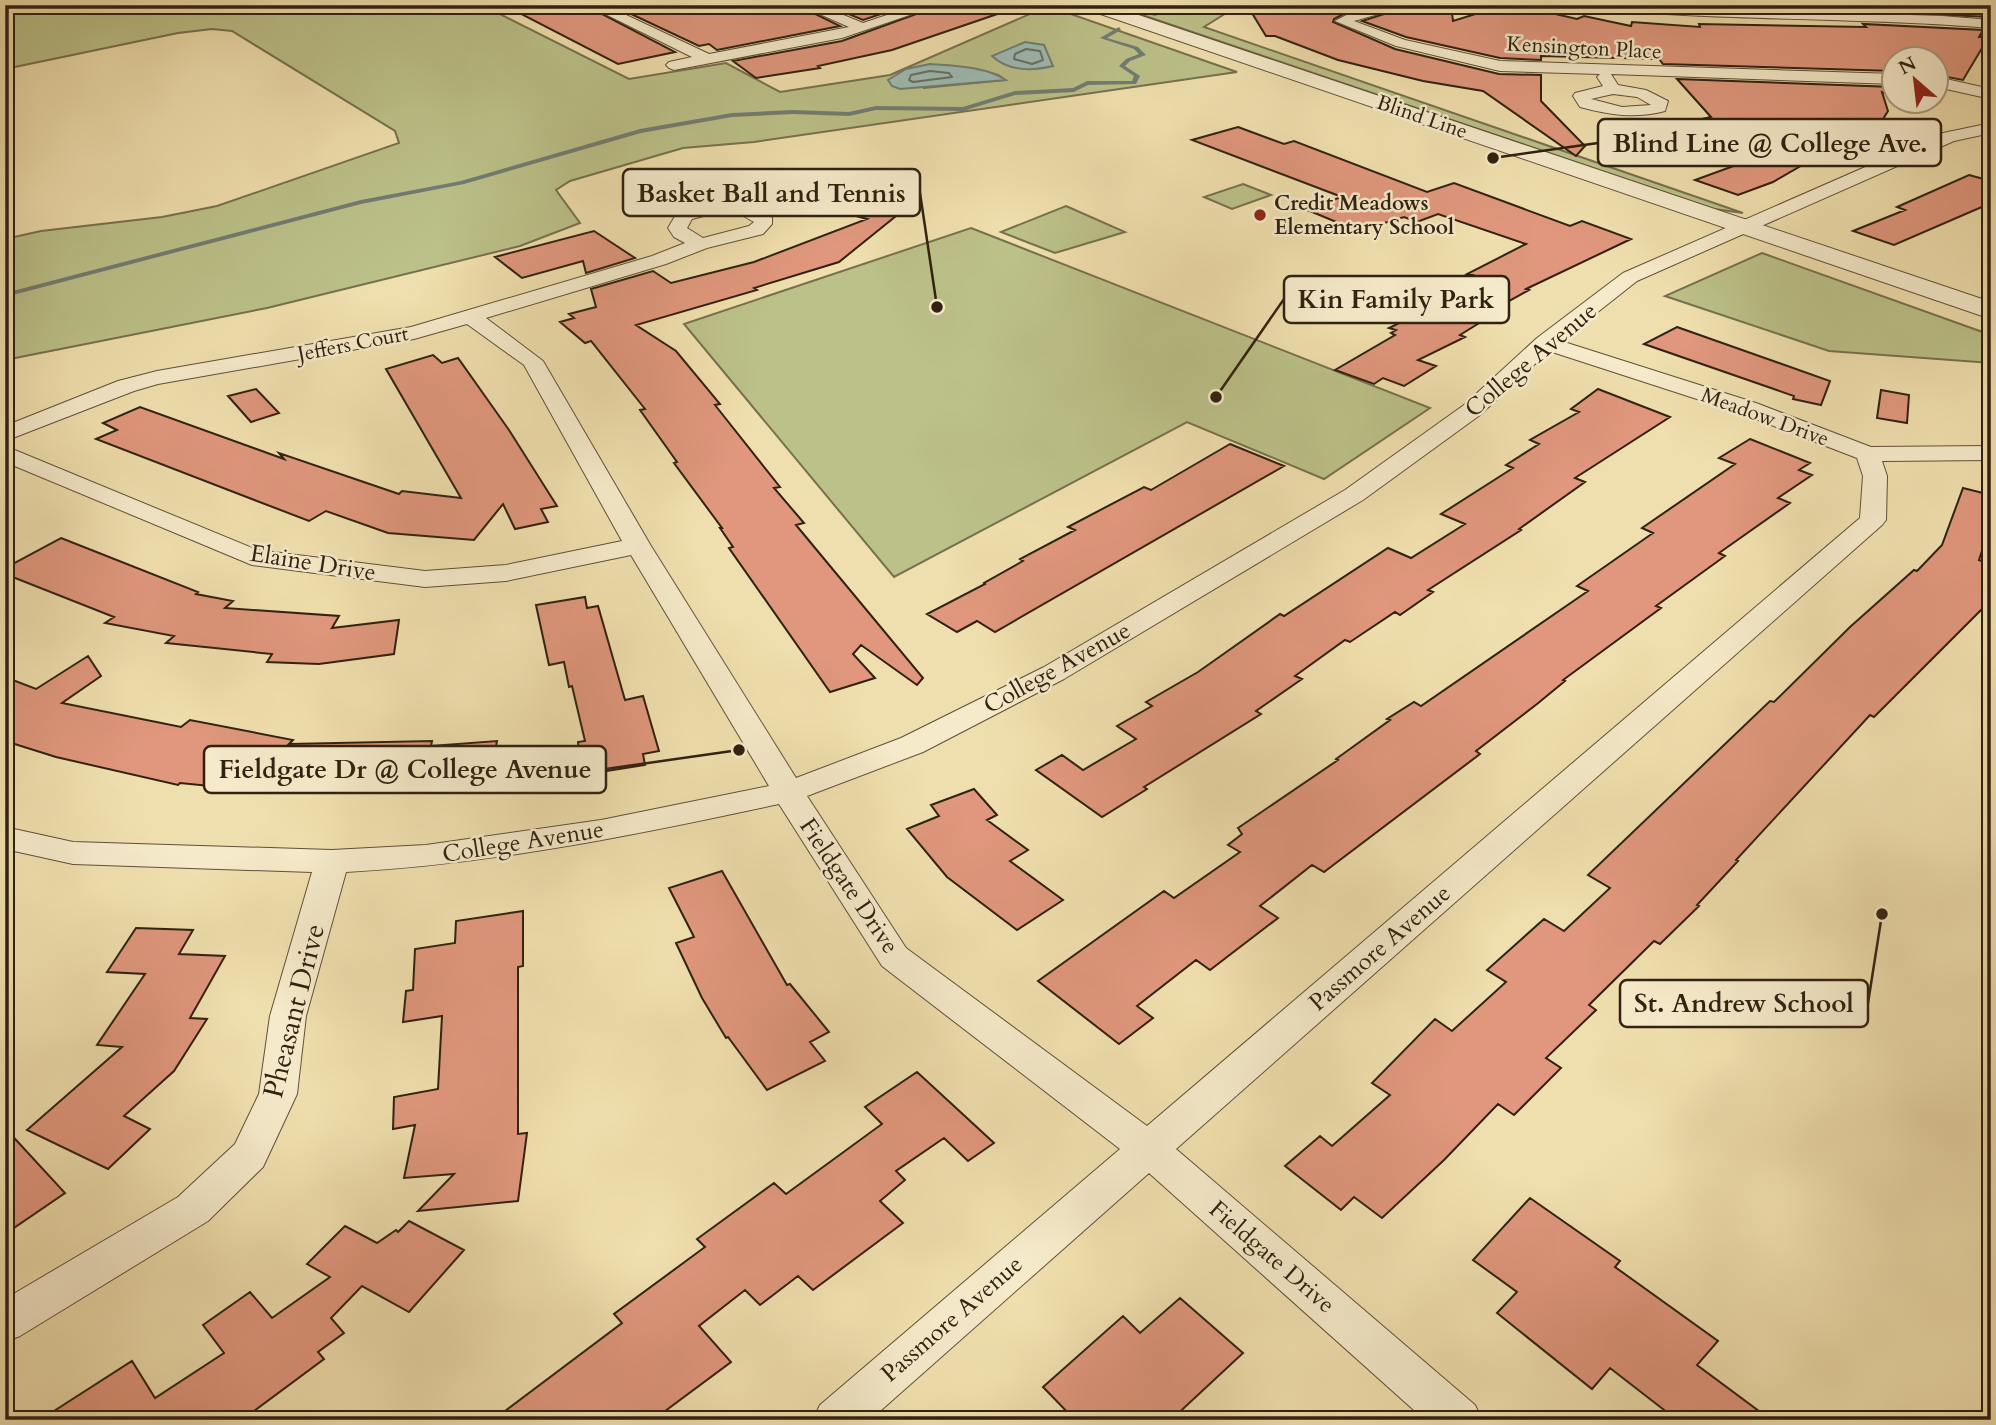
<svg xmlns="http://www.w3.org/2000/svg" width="1996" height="1425" font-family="Cardo,serif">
  <rect width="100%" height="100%" fill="#f0dfae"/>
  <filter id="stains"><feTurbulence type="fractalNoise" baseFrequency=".00286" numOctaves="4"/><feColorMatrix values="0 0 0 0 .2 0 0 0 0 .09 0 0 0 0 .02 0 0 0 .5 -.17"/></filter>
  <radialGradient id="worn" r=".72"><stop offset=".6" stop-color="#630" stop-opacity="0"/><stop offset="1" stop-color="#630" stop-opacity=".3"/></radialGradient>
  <path fill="#bcc189" stroke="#76714d" stroke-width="2" fill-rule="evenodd" d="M63,5H482L629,79L726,63L780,92L890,75L1048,6L1237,72L754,142L683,148L570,181L556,190L580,223L520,246L267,308L5,360V239L41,231L162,217L217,206L399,143L395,131L232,31L212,29L178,33L5,69V16ZM982,71L998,75L1005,80L923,88Z
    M1113,5H1239L1204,27L1743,213L1714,209Z
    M1243,184L1271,195L1232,209L1204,197Z
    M1066,206L1125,232L1055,253L1001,232Z
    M971,228L1430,408L1324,479L1187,422L894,577L684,324Z
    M1762,253L1991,335V363L1829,351L1665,296Z"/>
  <path fill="#9dbbb3" stroke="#717d72" stroke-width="2" d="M1025,42L1044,45L1053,66C1032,71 1009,72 992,56Z
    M930,64C953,66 985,66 1006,80L900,89L892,86L888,80L906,69Z"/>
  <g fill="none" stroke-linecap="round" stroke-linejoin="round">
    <path stroke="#666e62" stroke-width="2" d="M1026,49L1040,51L1043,60L1032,64L1014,59L1015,54Z
      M930,71L949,73L952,77L913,82L909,80L911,75Z"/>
    <path fill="#717d72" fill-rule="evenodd" d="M1191,5H1201L1154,16L1152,15Z
      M1119,27L1121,30L1107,38L1138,47L1146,55L1130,61L1125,66L1140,76L1136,84L1088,85L1074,92L1015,95L963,111L876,110L849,116L793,114L732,117L641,133L464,184L361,204L5,297V293L361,200L461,181L640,129L732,113L793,110L849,112L876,106L963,107L1015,91L1073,88L1087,81H1132L1134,76L1119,66L1126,59L1139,54L1134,49L1100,38Z"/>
  </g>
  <path fill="#e0977d" stroke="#302111" stroke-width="2" d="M504,5H585L675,52L618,64Z
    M612,5H797L840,26L717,50L709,44L699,46Z
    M827,5H908L863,20Z
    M941,5H1008L1009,10L892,50L818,66L820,68L756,78L733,61L842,41Z
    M1247,5H1366L1355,8L1334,19L1333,22L1395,49L1499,74L1541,75V101L1585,146L1576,156L1483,91L1423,81L1338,60L1275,36H1266Z
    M1412,5H1451L1453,21L1498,7L1532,14L1551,13L1577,19L1584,16L1631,26L1632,22L1700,27L1699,24L1866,27L1863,24L1983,30L1979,37L1988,38L1963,80L1936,75V60H1894V71L1663,64L1659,59L1541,56V60L1500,58L1406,37L1362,21Z
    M1846,5H1991V17L1851,11Z
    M1677,79L1894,87V96L1882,92L1888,111L1878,127L1864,125L1857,139L1849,138L1826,156L1825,152L1773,182L1738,195L1695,180L1808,139L1652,144L1650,130L1711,117Z
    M1238,127L1284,144L1294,141L1427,192L1454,183L1570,226L1582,221L1631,239L1526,289L1529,290L1500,306L1505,307L1460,335L1465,337L1418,360L1436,366L1404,386L1383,378L1374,384L1335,370L1395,335L1391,333L1396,330L1389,328L1450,298L1436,293L1472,275L1467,274L1526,244L1438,214L1417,222L1404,217L1358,231L1305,209L1342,197L1192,140Z
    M779,169L852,188L876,215L898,207L901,212L839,262L754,288L757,290L636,325L676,351L720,404L715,405L780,487L774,488L804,523L796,525L923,678L917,685L861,645L853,654L875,678L830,692L729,548L733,547L720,528H722L674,463L677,462L640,410L645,409L591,341L585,343L560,322L574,318L569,314L596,307L591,289L653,271L671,283L754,262L867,219L772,193Z
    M1969,175L1991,181V203L1894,245L1853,231L1905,210L1897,207Z
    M594,231L635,258L586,273L583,261L522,278L495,257Z
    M1677,327L1830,381L1821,405L1793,399L1794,396L1644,344Z
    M433,355L442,363L458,358L509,430L557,506L541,509L548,522L515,529L503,504L474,540L388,533L326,511L309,521L96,439L117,430L103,423L140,407L284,459L279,453L399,494L402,491L461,498L386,369Z
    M256,389L279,413L251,422L228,396Z
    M1598,389L1670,417L1575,478L1585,482L1519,529L1521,530L1428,590L1433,592L1400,615L1395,612L1350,642L1345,640L1295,676L1302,679L1256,711L1261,714L1144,787L1147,789L1102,817L1036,770L1062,755L1083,770L1136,739L1117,726L1152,706L1146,702L1198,672L1280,614L1284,616L1388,548L1411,558L1465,524L1441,514L1513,468L1506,465L1539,444L1530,440L1579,412L1571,409Z
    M1881,390L1909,395L1907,423L1877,418Z
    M1750,439L1810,463L1799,470L1812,475L1778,498L1790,503L1719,553L1725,556L1656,606L1661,608L1563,680L1565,681L1537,704L1476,751L1480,754L1324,872L1312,865L1260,906L1278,918L1210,970L1196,960L1137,1006L1153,1018L1119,1044L1038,981L1164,891L1174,898L1240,852L1228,845L1242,834L1238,828L1338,760L1336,759L1390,720L1387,719L1414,702L1421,706L1588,591L1577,586L1653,533L1642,528L1735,464L1719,458Z
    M1230,444L1284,466L995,632L977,621L957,632L927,614L985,584L984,583L1023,561L1020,559L1075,530L1068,527L1144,487L1151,490Z
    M1963,488L1991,495V523L1979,560L1991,564V600L1874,717L1870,715L1736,860L1738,861L1697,905L1699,906L1660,944L1654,941L1589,1005L1596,1010L1546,1058L1561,1068L1514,1115L1498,1104L1444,1160L1382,1218L1354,1197L1341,1210L1285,1166L1320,1136L1332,1146L1390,1095L1372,1083L1435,1019L1452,1031L1506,982L1487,970L1544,919L1564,931L1610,888L1588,875L1770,701L1774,702L1850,627L1914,570L1917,571L1942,545Z
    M61,538L198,592L196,594L233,601L225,608L339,616L332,628L399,620L394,654L319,664L267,662L272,654L166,643L174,636L105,623L114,617L5,574V568Z
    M585,597L587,608L598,606L625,700L643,696L659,751L643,754L645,765L581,775L578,742L585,741L572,686L569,687L564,662L549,665L536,605Z
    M88,656L101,676L62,703L181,727L190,720L293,740L289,744L432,741L431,746L497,741L491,776L382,784L381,788L260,791L180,783L178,785L56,757L5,741V677L36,689Z
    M974,789L997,815L987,820L1028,850L1010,861L1063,900L1017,930L947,877L907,829L939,816L931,805Z
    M722,871L787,985L790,984L829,1032L810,1042L825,1061L767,1090L728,1037L726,1038L702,998L676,943L694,937L669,888Z
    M523,911V966L518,967V1134L527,1133L518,1201L418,1211L454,1174L404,1178L415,1125L393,1129L394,1097L438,1089L442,1016L403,1022L406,991L413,990L415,949L455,943L456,921Z
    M136,928L193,930L179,954L225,956L190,1018L207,1019L174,1071L124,1116L150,1129L108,1169L27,1130L122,1047L97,1045L145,974L107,972Z
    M917,1072L994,1143L968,1161L944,1138L896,1171L905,1180L880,1201L903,1223L813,1290L798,1276L760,1305L745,1290L699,1326L731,1362L653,1420H493L622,1323L614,1314L705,1247L697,1239L774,1183L786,1194L882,1124L865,1107Z
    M5,1128L65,1193L5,1234Z
    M1530,1198L1620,1261L1615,1267L1718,1341L1697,1365L1771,1420H1677L1610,1368L1592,1389L1497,1313L1517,1292L1473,1260Z
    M409,1221L464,1250L409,1312L362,1286L331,1318L344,1333L318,1352L324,1359L242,1420H40L132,1361L155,1398L224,1353L203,1325L250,1292L272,1318L330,1277L307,1264L345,1226L377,1243L396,1230L398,1232Z
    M1180,1298L1243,1353L1171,1420H1075L1043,1387L1123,1316L1140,1333Z"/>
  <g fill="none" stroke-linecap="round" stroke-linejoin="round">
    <defs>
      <path id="minor" d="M587,5H605L709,54L849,27L799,5H819L863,23L917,5H939L842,38L674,70L669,68L666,65L669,62L692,57Z
        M1380,5H1410L1354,21L1405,40L1500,61L1895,74V84L1611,74L1618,85L1646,90L1668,101L1665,111C1635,119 1610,115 1580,107L1573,96L1575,93L1603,86L1597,77L1600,74L1500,71L1396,46L1335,21L1356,10ZM1613,94L1637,97L1651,105L1622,107L1591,99Z
        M1590,5L1942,16L1991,20V28C1860,17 1728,21 1597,9Z
        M1937,77L1991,89V99L1937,87Z
        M1991,123V133L1954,141L1637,281L1561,341L1756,403L1871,447L1991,446V460L1882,461L1887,476L1886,520L1882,525L1176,1149L1475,1405L1482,1420H1425L1149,1173L870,1420H813L820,1405L1120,1149L882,966L779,804C636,835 493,864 346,872L306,1016L297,1094L263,1167L208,1221L20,1336L5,1342V1299L178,1197L235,1144L259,1094L270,1016L312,872L73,864L5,849V827L73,842L332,850L426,845L601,820L769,786L631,555L506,581L425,587L252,565L5,462V446L257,550L425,571L506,565L622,541L524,365L467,324L414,339L158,384L134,391L5,441V426L118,381L157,371L411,327L652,256L685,243L674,237L668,228L678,211C706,203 751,192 772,218V224L763,234L707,248L666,264L486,318L543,361L651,546L796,778L901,738L1044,667L1345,490L1464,405L1537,338L1623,273L1943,133ZM715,213L740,214L754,222L749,226L703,238L687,228L692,219ZM1549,351L1740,413L1857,458L1863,476L1860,518L1147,1126L906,948L807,796L923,752L1064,679L1363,500L1480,415Z"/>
      <path id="tertiary" d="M1084,5H1109L1991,302V319L1086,9Z"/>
    </defs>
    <use href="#minor" stroke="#605038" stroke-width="2"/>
    <use href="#tertiary" stroke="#605038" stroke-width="2"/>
    <use href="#minor" fill="#f5eaca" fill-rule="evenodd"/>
    <use href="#tertiary" fill="#f5eaca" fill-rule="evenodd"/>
  </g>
  <circle fill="#8f2418" stroke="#f5eaca" stroke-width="2.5" cx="1260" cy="215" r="7"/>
  <g text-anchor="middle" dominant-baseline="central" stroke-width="5" stroke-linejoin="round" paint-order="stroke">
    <g font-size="21" fill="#302111" stroke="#f5eaca">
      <text transform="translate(1584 48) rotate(3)">Kensington Place</text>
      <text transform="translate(1422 117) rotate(19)">Blind Line</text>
      <text transform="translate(353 344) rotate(-11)">Jeffers Court</text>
      <text transform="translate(1765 417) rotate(20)">Meadow Drive</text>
    </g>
    <g font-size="21" font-weight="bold" fill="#302111" stroke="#f5eaca" text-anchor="start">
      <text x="1274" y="203">Credit Meadows<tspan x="1274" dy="24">Elementary School</tspan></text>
    </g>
    <g font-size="24" fill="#302111" stroke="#f5eaca">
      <text transform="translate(1531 360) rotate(-40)">College Avenue</text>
      <text transform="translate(313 563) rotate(9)">Elaine Drive</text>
      <text transform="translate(1057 668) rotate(-29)">College Avenue</text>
      <text transform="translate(523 842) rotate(-9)">College Avenue</text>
      <text transform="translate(849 886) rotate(56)">Fieldgate Drive</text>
      <text transform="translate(1380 948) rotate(-41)">Passmore Avenue</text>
      <text transform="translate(1272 1257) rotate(41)">Fieldgate Drive</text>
      <text transform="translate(952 1319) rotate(-41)">Passmore Avenue</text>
    </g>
    <g font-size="28" fill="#302111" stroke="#f5eaca">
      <text transform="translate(294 1011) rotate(-76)">Pheasant Drive</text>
    </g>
  </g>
  <path fill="none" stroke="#302111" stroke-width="2.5" d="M1493 158L1598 143M937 307L920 193M1216 397L1284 299M739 750L606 769M1882 914L1868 1003"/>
  <g fill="#302111" stroke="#f5eaca" stroke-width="2.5">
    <circle cx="1493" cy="158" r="7"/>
    <circle cx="937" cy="307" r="7"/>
    <circle cx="1216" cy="397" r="7"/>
    <circle cx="739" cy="750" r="7"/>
    <circle cx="1882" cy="914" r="7"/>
  </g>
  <g fill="#f5eaca" stroke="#302111" stroke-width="2.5">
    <rect x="1598" y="119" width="343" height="47" rx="7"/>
    <rect x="623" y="169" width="297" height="47" rx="7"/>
    <rect x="1284" y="276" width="225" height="47" rx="7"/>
    <rect x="204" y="746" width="402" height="47" rx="7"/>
    <rect x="1620" y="980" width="248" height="47" rx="7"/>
  </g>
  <g font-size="26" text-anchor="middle" font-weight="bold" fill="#302111">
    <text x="1770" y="152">Blind Line @ College Ave.</text>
    <text x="771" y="202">Basket Ball and Tennis</text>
    <text x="1396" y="308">Kin Family Park</text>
    <text x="405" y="778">Fieldgate Dr @ College Avenue</text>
    <text x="1744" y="1012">St. Andrew School</text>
  </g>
  <rect width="1996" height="1425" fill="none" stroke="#f0dfae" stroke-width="28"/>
  <rect x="7" y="7" width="1982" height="1411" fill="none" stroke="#302111" stroke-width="3.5"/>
  <rect x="14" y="14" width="1968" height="1397" fill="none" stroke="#302111" stroke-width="2"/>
  <g transform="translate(1915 80) rotate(332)"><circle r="33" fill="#f5eaca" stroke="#a69a80" stroke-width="2"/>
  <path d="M0-5L12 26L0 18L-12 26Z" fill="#8f2418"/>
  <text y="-10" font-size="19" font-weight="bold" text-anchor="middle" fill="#302111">N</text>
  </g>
  <rect width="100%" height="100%" filter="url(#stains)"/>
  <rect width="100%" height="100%" fill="url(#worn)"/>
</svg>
